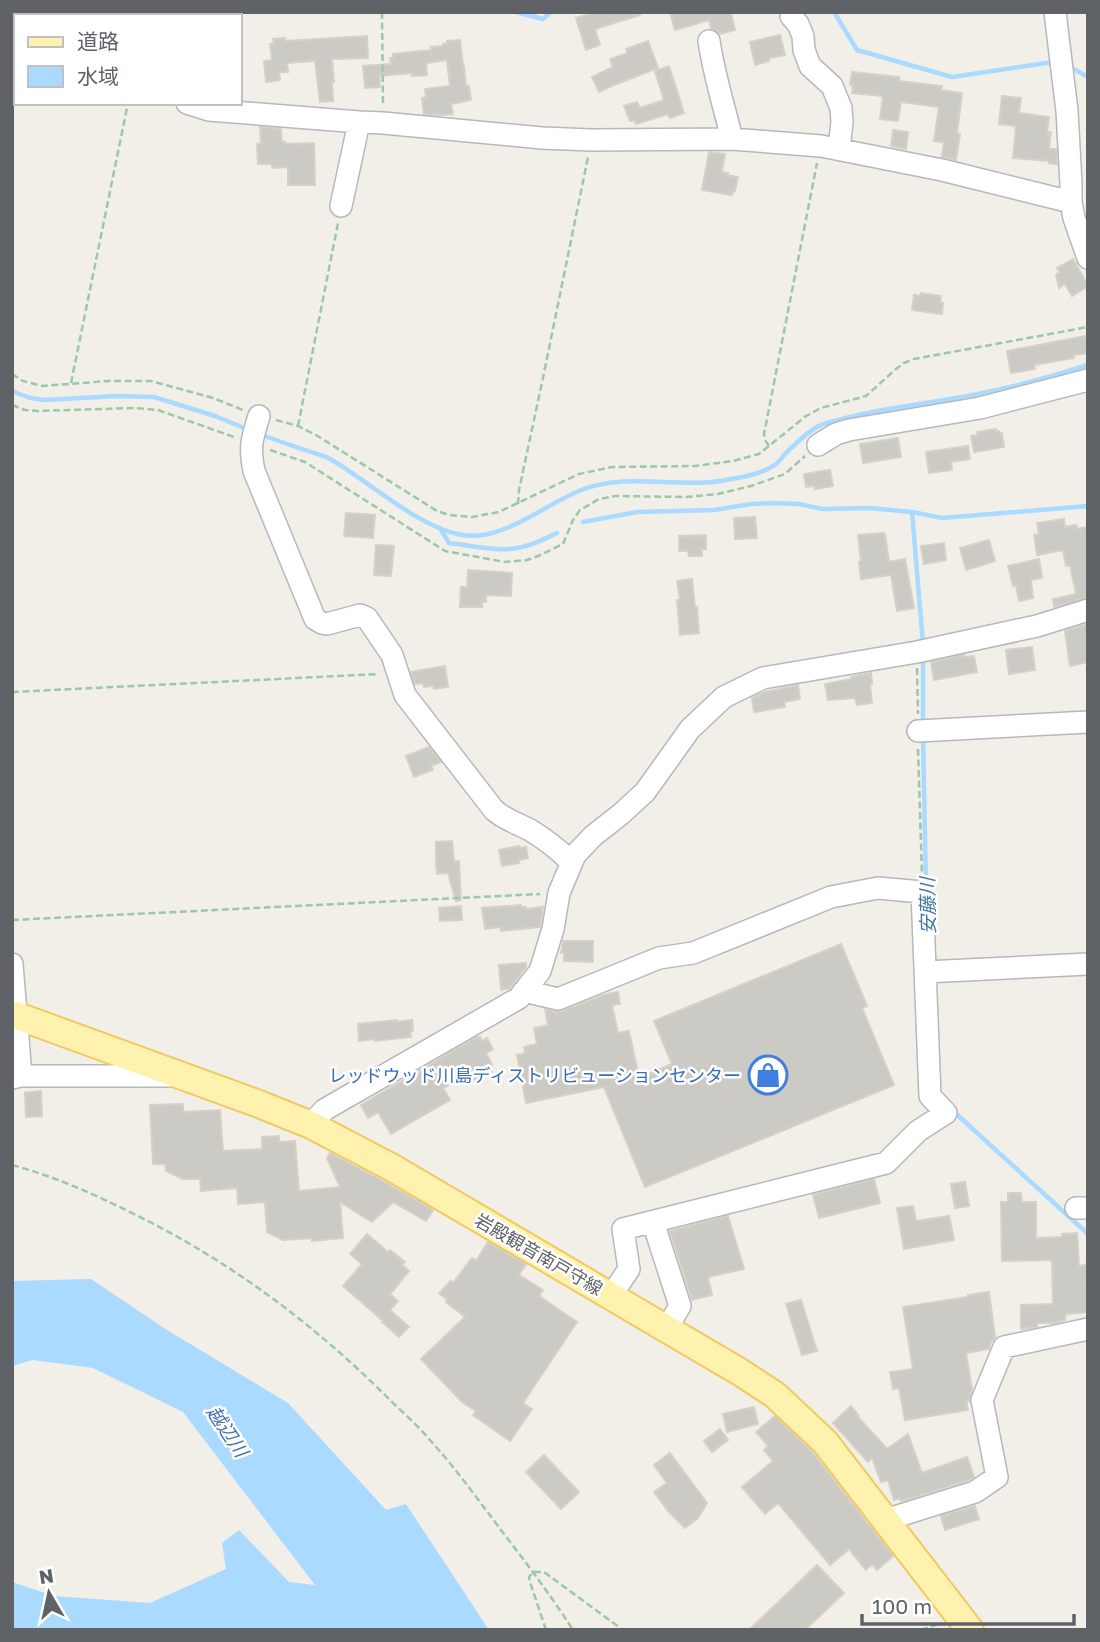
<svg xmlns="http://www.w3.org/2000/svg" width="1100" height="1642" font-family="'Golos Text','Noto Sans JP',sans-serif">
  <rect width="100%" height="100%" fill="#f1efe8"/>
  <path fill="#aadaff" d="M91,1279L167,1330L288,1403L386,1510L406,1504L489,1630H12V1582L54,1596L150,1603L226,1569L222,1543L239,1530L289,1582L315,1585L183,1412L93,1368L33,1360L12,1366V1281Z"/>
  <g fill="none" stroke-linecap="round" stroke-linejoin="round">
    <path stroke="#aadaff" stroke-width="4.5" d="M516,12L543,19L551,12
      M834,12L857,50L952,77L1046,63H1055
      M1070,67L1088,77
      M12,391L30,398L45,400L116,396L154,397L215,416L249,430
      M260,434C275,440 290,445 305,450C313,453 323,455 330,459C370,482 413,523 457,534C501,545 545,503 584,489C631,472 683,490 731,479C744,477 766,472 776,464C780,461 783,456 787,452C795,444 813,427 824,424C862,412 900,407 938,401C989,393 1039,381 1088,365
      M912,512L923,644
      M583,522L637,512L714,510L751,504L774,503L799,504L823,509L870,508L912,512L942,518L1088,506
      M440,528L449,543C469,545 490,551 510,549C527,548 542,540 557,533
      M923,656V724
      M923,736L926,888
      M952,1110L1088,1234"/>
  </g>
  <path fill="#cccac5" stroke="#d6d1c6" stroke-width="2" d="M597,12H639L640,15L595,29L600,45L586,50L576,18Z
    M670,12H731L735,30L720,34L711,28L709,20L675,30Z
    M780,35L785,55L769,58V61L755,65L750,42Z
    M367,36L368,58L332,59L334,82L332,83L333,101L320,102L315,61L287,63L288,72H279L280,80L266,82L264,61L272,60L270,44H274L273,39L285,38V41Z
    M460,40L463,66H464L466,86H469L471,100L451,104L453,114L441,115L424,114L422,98L426,97L425,89L450,86L447,60L426,63L427,75L412,76V73L379,76L380,87L365,88L363,66L391,64L390,58H393V54L432,50L431,47L443,46V44H447V41Z
    M648,41L658,68L609,87L599,92L592,77L613,67L610,59L628,53L626,49Z
    M669,66L684,113L670,118L668,114L636,124L635,120L630,121L624,106L637,102L640,108L664,100L655,71Z
    M852,72L899,77V81L942,86L941,90L962,93L957,133L960,134L956,160L942,157L944,142L934,141L939,107L901,102L898,121L880,119L883,96L852,93L853,85H850Z
    M1002,96L1021,98L1019,113L1049,117L1047,132H1051L1049,149H1056L1057,164L1049,163V161L1013,158L1016,126L999,124Z
    M260,127L281,129L282,142H285V144L314,143L315,185H288V167L272,168V164H258L257,144L261,143Z
    M893,130L908,132L906,149L891,146Z
    M709,152L725,154L722,172L728,173L727,175L738,177L735,191H733L732,195L702,190Z
    M1073,259L1088,286L1072,296L1065,284L1059,288L1056,275L1060,272L1057,268Z
    M921,293L941,296L940,303H943L942,314L912,310L914,295L920,296Z
    M1086,336L1088,353L1074,355V358L1034,365L1035,369L1011,373L1007,351Z
    M996,429L997,431H999L1000,434L1002,433L1004,447L974,452L971,436L978,435L977,432Z
    M898,438L901,457L863,463L860,444Z
    M968,446L970,459L951,462L952,470L929,473L926,452Z
    M830,470L833,486L815,489L814,486L806,487L804,474Z
    M346,513L375,515L373,538L344,536Z
    M755,517L757,538L735,539L734,518Z
    M1064,519L1065,527L1076,525L1077,529L1088,527V597L1054,607L1053,599L1076,594L1070,565L1066,566L1063,550L1037,555L1034,535L1039,534L1037,523Z
    M883,533V534H885L889,562L905,559L914,608L897,611L891,575L861,579L859,562L861,561L858,535Z
    M706,535V549H702V556H689L688,551H679V536Z
    M989,540L995,561L966,570L960,548Z
    M944,543L946,560L924,564L921,546Z
    M376,545L394,546L391,576L374,575Z
    M1039,559L1042,578L1031,580L1033,598L1019,601L1016,585L1013,586L1008,566Z
    M468,570L512,573L511,596L486,595V602H482V607H460L461,587H467Z
    M692,579L694,599L695,607H697L699,633L680,635L677,600H680L677,581Z
    M1088,624V662L1070,666L1065,631Z
    M1032,647L1035,670L1009,674L1006,650Z
    M964,655V657L974,656L977,672L934,680L931,662Z
    M445,666L448,687L434,689L433,686L424,687L423,683L415,684L411,672Z
    M871,673L872,684L870,685L872,703L857,705L855,698L828,700L825,684L851,679V677Z
    M798,685L800,699L784,702L785,707L754,712L752,698L765,692Z
    M429,747L441,762L431,766L433,770L414,777L406,756Z
    M452,841L454,862L459,861L461,900L456,901L448,873L437,874L436,863V842Z
    M519,846L520,848L526,847L528,858L519,860V863L502,866L499,850Z
    M521,905L522,907H526V909L543,907L540,927L501,931V927L485,929L482,908Z
    M461,906L462,920L440,921L439,908Z
    M563,941H593V962L564,961V953H561Z
    M841,944L867,1006L862,1008L894,1085L645,1187L604,1087L526,1103L517,1055L525,1053L524,1047L537,1044L534,1028L548,1025L545,1009L555,1012L563,1011L603,995L618,992L620,1004L612,1005L618,1033L629,1031L639,1078L672,1064L654,1021Z
    M526,963V967L510,988L501,990L499,965Z
    M397,1020V1022L412,1020L413,1031L410,1032L411,1037L375,1041V1039L359,1041L358,1024Z
    M477,1037L478,1039L480,1037L482,1041L487,1038L493,1049L486,1053L492,1064L490,1066L492,1071L473,1081L469,1074L443,1088L450,1100L391,1134L378,1112L368,1118L361,1105Z
    M41,1091L42,1116L26,1117L25,1093Z
    M183,1104V1112L220,1110L223,1151L262,1149V1137L279,1136V1142L295,1141L299,1191L340,1187L327,1158L330,1153L383,1181L433,1210L426,1221L393,1202L372,1222L340,1202L343,1238L312,1241V1238L283,1240L267,1232L265,1202L238,1204L237,1188L201,1191L200,1179H183L166,1171L165,1164H153L150,1105Z
    M874,1179L880,1203L819,1218L813,1195Z
    M965,1182L969,1206L955,1208L951,1184Z
    M1008,1193H1021L1022,1202H1036V1238L1062,1237V1234L1077,1233L1079,1266L1088,1264V1284H1086L1088,1295V1312L1066,1314L1065,1320L1054,1323H1037V1327L1021,1329V1305L1053,1304L1052,1260L1002,1261L1001,1202H1008Z
    M913,1206L916,1221L949,1216L954,1240L904,1249L897,1208Z
    M728,1216L744,1269L708,1277L712,1295L692,1300L670,1231Z
    M367,1234L388,1252L390,1250L405,1262L402,1265L409,1271L390,1294L398,1301L390,1310L409,1327L399,1337L382,1322L383,1321L343,1286L362,1264L350,1254Z
    M488,1242L526,1264L519,1275L543,1290L539,1296L577,1322L523,1403L532,1409L510,1441L473,1415L476,1411L462,1402L421,1359L465,1317L446,1302L447,1300L439,1293L451,1281L453,1283L472,1258L476,1261Z
    M989,1292L995,1337L990,1344L989,1349L966,1353L972,1389L969,1401H966L968,1410L905,1420L899,1388L893,1389L890,1372L913,1369L903,1307L968,1297V1295Z
    M801,1300L817,1351L802,1355L786,1304Z
    M851,1406L859,1416L858,1417L887,1449L908,1434L922,1473L967,1457L974,1477L969,1480L901,1501L900,1498L894,1500L888,1480L881,1482L872,1458L868,1462L833,1423Z
    M754,1407L758,1424L727,1432L723,1414Z
    M775,1416L813,1453L893,1556L877,1570L872,1564L866,1570L849,1549L830,1565L778,1503L765,1514L742,1487L773,1461L764,1450L768,1446L756,1432Z
    M720,1429L728,1440L712,1452L704,1441Z
    M670,1453L707,1503L698,1518L685,1528L669,1512L654,1492L667,1483L654,1465Z
    M544,1455L579,1492L561,1509L526,1472Z
    M975,1506L979,1519L945,1530L941,1516Z
    M817,1565L844,1593L805,1630H749Z"/>
  <g fill="none" stroke-linecap="round" stroke-linejoin="round">
    <defs>
      <path id="minor" d="M1055,12L1067,111L1071,184V202L1074,218L1088,258
        M55,16L56,12
        M791,16L798,24L803,36L804,50L810,66L832,86L841,108L842,122L839,149
        M709,41C714,75 724,106 732,139
        M12,53L16,54
        M187,103L209,110L359,122L383,123L542,138L591,140L732,139L821,146L942,170L1071,202
        M341,206L359,122
        M259,416C252,439 249,446 254,471L315,619L322,623L327,624L360,615L367,618L392,655L405,695L494,810C505,820 517,823 530,830C545,839 558,849 571,862
        M818,445L836,434L849,430L980,408L1088,380
        M918,731L1088,722
        M12,964L21,1076L12,1078
        M925,972L1088,964
        M524,991L558,999L659,958L693,953L831,897L878,888L922,892L930,1096L946,1113L918,1131L886,1163L623,1229L629,1269L611,1296
        M21,1076H169
        M311,1125L324,1110L519,998L540,971L553,929L559,893L575,855L593,836L621,814L645,792L690,729L724,697L763,678L917,652L1037,626L1088,610
        M1076,1208H1088
        M653,1222L680,1306L667,1328
        M885,1520L975,1492L997,1477L982,1400L1004,1347L1088,1329"/>
      <path id="major" d="M12,1014L259,1104L311,1125L391,1167L740,1372L775,1395L825,1442L970,1630"/>
    </defs>
    <use href="#minor" stroke="#b5b8bc" stroke-width="24"/>
    <use href="#major" stroke="#f2c960" stroke-width="30"/>
    <path stroke="#9cc7a9" stroke-width="2.5" stroke-dasharray="7 3.5" stroke-linecap="butt" d="M382,12L383,105
      M12,374L23,381L42,386L108,381H151L213,398L243,410
      M71,383L128,103
      M12,405L25,410L37,411L135,408L158,410L234,437
      M276,420L298,426L316,435L437,511L449,515L472,517L499,512L579,474L612,467L695,466L733,461L759,454L806,416L821,408L866,396L896,369L904,363L914,359L1088,327
      M298,426L338,223
      M769,446L765,440L764,434L817,163
      M270,450L305,462L445,551L505,562L527,560L538,556L563,544L573,520L580,510L599,499L615,496L686,497L718,494L751,486L785,474L805,456
      M518,504L519,490L544,373L588,157
      M917,668L918,714
      M12,692L379,674
      M918,749L922,875
      M12,920L540,894
      M12,1165C57,1177 98,1196 140,1217C236,1265 320,1329 395,1405C407,1416 419,1427 429,1439C454,1466 476,1497 498,1526C524,1560 550,1594 573,1630
      M546,1630L530,1582L529,1577L533,1572H544L623,1630
      M921,1630L942,1623"/>
    <use href="#minor" stroke="#fff" stroke-width="21"/>
    <use href="#major" stroke="#fff2af" stroke-width="26"/>
  </g>
  <defs>
    <symbol id="shop-ring" viewBox="-11 -11 22 22"><circle r="9.5" fill="#fff" stroke="#3f7fe0" stroke-width="1.5"/><path d="M-5-2.5h2.3a2.7 3.5 0 0 1 5.4 0H5L5.5 6h-11ZM-1.5-2.5h3a1.5 2.3 0 0 0-3 0Z" fill="#3f7fe0"/></symbol>
  </defs>
  <g fill-rule="evenodd">
    <use href="#shop-ring" x="746" y="1053" width="44" height="44"/>
  </g>
  <g text-anchor="middle" dominant-baseline="central" stroke-width="5" stroke-linejoin="round" paint-order="stroke">
    <g font-size="18" fill="#366cbe" stroke="#fff" text-anchor="end">
      <text x="741" y="1075">レッドウッド川島ディストリビューションセンター</text>
    </g>
    <g font-size="18" fill="#5f6368" stroke="#fff">
      <text transform="translate(539 1254) rotate(30)">岩殿観音南戸守線</text>
    </g>
    <g font-size="19" font-style="italic" fill="#4174aa" stroke="#fff">
      <text transform="translate(927 906) rotate(-91)">安藤川</text>
      <text transform="translate(228 1431) rotate(56)">越辺川</text>
    </g>
  </g>
  <rect width="1100" height="1642" fill="none" stroke="#5f6368" stroke-width="28"/>
  <rect x="14" y="14" width="228" height="91" fill="#ffffff" stroke="#bfc1c3" stroke-width="2"/>
  <rect x="28" y="37" width="35" height="10" fill="#fff2af" stroke="#bfc1c3" stroke-width="2"/>
  <text x="77" y="49" font-size="21" fill="#5f6368">道路</text>
  <rect x="28" y="66" width="35" height="21" fill="#aadaff" stroke="#bfc1c3" stroke-width="2"/>
  <text x="77" y="84" font-size="21" fill="#5f6368">水域</text>
  <g transform="translate(49 1593) rotate(351)" stroke="#ffffff" stroke-width="5" paint-order="stroke">
  <path d="M0-5L12 26L0 18L-12 26Z" fill="#5f6368"/>
  <text y="-10" font-size="19" font-weight="bold" text-anchor="middle" fill="#5f6368">N</text>
  </g>
  <path d="M862 1614v10h212v-10" fill="none" stroke="#5f6368" stroke-width="3.5"/>
  <text x="872" y="1614" font-size="21" fill="#5f6368" stroke="#ffffff" stroke-width="5" paint-order="stroke">100 m</text>
</svg>
